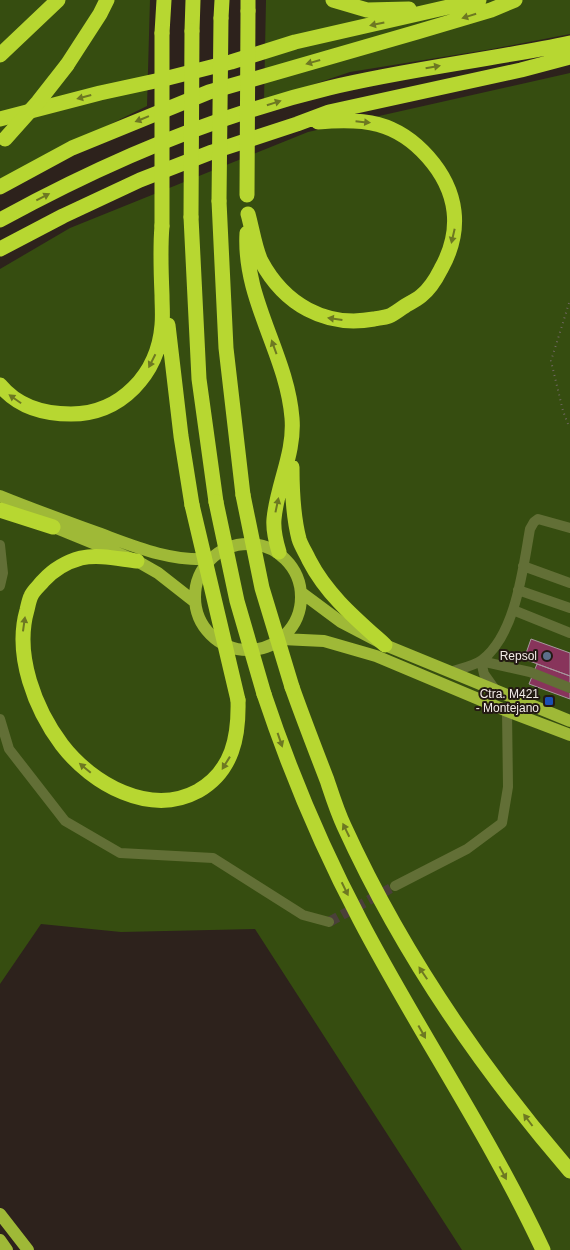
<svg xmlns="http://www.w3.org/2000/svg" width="570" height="1250" font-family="Arial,sans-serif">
  <rect width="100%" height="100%" fill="#2d221c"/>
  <path fill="#364d10" d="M0,0H150L147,106L0,179Z
    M266,0H570V34L492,49L350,72L264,101Z
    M570,73V1250H462L255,929L121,932L41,924L0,984V269L70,228L308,132Z"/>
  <path fill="#88345b" stroke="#a7989e" d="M531,639L570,653V676L524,659Z
    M537,664L570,676V699L529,684Z"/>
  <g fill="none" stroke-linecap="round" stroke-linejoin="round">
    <path stroke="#4b403a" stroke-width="10" stroke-dasharray="10 5" stroke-linecap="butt" d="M329,922L395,886"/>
    <path stroke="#6f6660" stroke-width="2" stroke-dasharray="1 4" stroke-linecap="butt" d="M568,424L563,411L551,361L570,300"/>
    <path stroke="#626f36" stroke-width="10" d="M0,545L3,573L0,586
      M523,566L570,583
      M518,590L570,608
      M513,610L570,633
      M481,661L530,672L570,688
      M481,661L484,674L496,691
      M450,672C459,669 474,666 482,660C516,634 523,568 530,529L534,522L538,519L570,528
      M0,719L9,749L65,821L120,853L213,858L303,915L329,922
      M395,886L467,849L502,823L508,787L507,711"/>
    <path stroke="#9fb937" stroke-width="12" d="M0,496C32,509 65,521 98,533C136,547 168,561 209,559
      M44,523L137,561L158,573L195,602
      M195 597a53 53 0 1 1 106 0a53 53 0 1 1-106 0Z
      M302,593L341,622L385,645L570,721
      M282,639L324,641L376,656L507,711L570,735
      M0,1214L28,1250
      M0,1240L7,1250"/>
    <path stroke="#b7d731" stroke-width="15" d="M333,0L367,10L409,9
      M248,11V0
      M221,18L222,0
      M192,31L193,0
      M162,33L164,0
      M0,55L58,0
      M67,65L100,14L107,0
      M0,119L100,93L160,80L231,62L295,42L479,0
      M0,187L72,148L209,92L417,32L491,10L515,0
      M219,201L226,348L243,495
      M248,214C252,228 255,249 261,261C284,304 325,328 374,319C378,318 384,318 389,316C394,314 400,309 405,306C410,303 416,300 421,296C430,289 436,279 441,269C463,230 458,191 428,157C396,121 364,118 318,122
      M191,217L199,379L216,502
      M0,220C104,163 213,116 329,88C408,69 490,60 570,43
      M247,233C243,299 287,354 292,418C295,453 277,485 274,519C273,530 276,542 279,552
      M0,249L63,216L140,180L212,152L297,124L329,112L521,70L570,57
      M168,325L181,436L192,505
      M0,385C18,407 44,414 71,414C121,414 158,374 162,325C163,315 162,305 162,295C161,272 160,249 162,226
      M292,467C292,491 293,516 299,539C301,546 306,553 309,560C327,595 356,619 385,645
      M0,510L53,527
      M137,561C119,559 99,554 81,558C66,562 53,570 43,581C39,586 33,591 31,596C29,600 28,606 27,610C14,655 35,709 62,745C92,784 150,817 198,791C233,771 239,736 238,700
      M292,687C303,718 315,749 327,780C332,795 337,811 344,826C401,951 480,1067 570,1171
      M264,694C290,772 322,848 360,920C418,1031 490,1136 543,1250"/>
    <path stroke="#b7d731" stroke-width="15" d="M5,139L38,102L67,65
      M247,195L248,11
      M219,201L221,18
      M191,217L192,31
      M162,226V33
      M243,495L262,588L292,687
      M216,502L237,601L264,694
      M192,505L238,700"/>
  </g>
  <defs><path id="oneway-solid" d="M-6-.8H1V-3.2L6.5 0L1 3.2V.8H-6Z" transform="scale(1.25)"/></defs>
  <g fill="#6d7822">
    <use href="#oneway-solid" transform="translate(469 16) rotate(163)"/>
    <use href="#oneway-solid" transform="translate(377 24) rotate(168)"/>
    <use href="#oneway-solid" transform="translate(313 62) rotate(164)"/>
    <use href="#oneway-solid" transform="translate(433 67) rotate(-10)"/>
    <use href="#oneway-solid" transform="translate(84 97) rotate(165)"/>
    <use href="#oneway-solid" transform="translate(274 103) rotate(-18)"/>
    <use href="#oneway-solid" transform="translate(142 119) rotate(158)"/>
    <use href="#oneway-solid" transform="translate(363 122) rotate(6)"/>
    <use href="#oneway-solid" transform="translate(43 197) rotate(-27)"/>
    <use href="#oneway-solid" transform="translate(453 236) rotate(103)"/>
    <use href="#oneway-solid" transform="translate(335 319) rotate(-172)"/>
    <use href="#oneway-solid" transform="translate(274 347) rotate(-110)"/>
    <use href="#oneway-solid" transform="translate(152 361) rotate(117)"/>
    <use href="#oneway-solid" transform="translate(15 399) rotate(-145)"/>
    <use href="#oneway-solid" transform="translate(277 505) rotate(-78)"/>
    <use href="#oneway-solid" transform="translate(24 624) rotate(-82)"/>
    <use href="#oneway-solid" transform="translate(280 740) rotate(71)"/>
    <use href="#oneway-solid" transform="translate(226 763) rotate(122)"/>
    <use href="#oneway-solid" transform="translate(85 768) rotate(-140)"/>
    <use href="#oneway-solid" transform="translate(346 830) rotate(-116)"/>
    <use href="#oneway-solid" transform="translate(345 889) rotate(64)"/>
    <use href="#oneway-solid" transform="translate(423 973) rotate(-124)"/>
    <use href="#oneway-solid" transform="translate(422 1032) rotate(61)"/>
    <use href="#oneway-solid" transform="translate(528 1120) rotate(-127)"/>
    <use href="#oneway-solid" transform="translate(503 1173) rotate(62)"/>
  </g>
  <circle fill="#5c6f8a" stroke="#231913" stroke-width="2" cx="547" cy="656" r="5"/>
  <rect fill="#1a4fb4" stroke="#231913" stroke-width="2" x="544" y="696" width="10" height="10" rx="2.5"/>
  <g text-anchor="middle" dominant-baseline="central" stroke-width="4" stroke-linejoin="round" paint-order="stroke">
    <g font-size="12" fill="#f3ece7" stroke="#231913" text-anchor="end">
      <text x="537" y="656">Repsol</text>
      <text x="539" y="694">Ctra. M421<tspan x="539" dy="14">- Montejano</tspan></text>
    </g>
  </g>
</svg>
